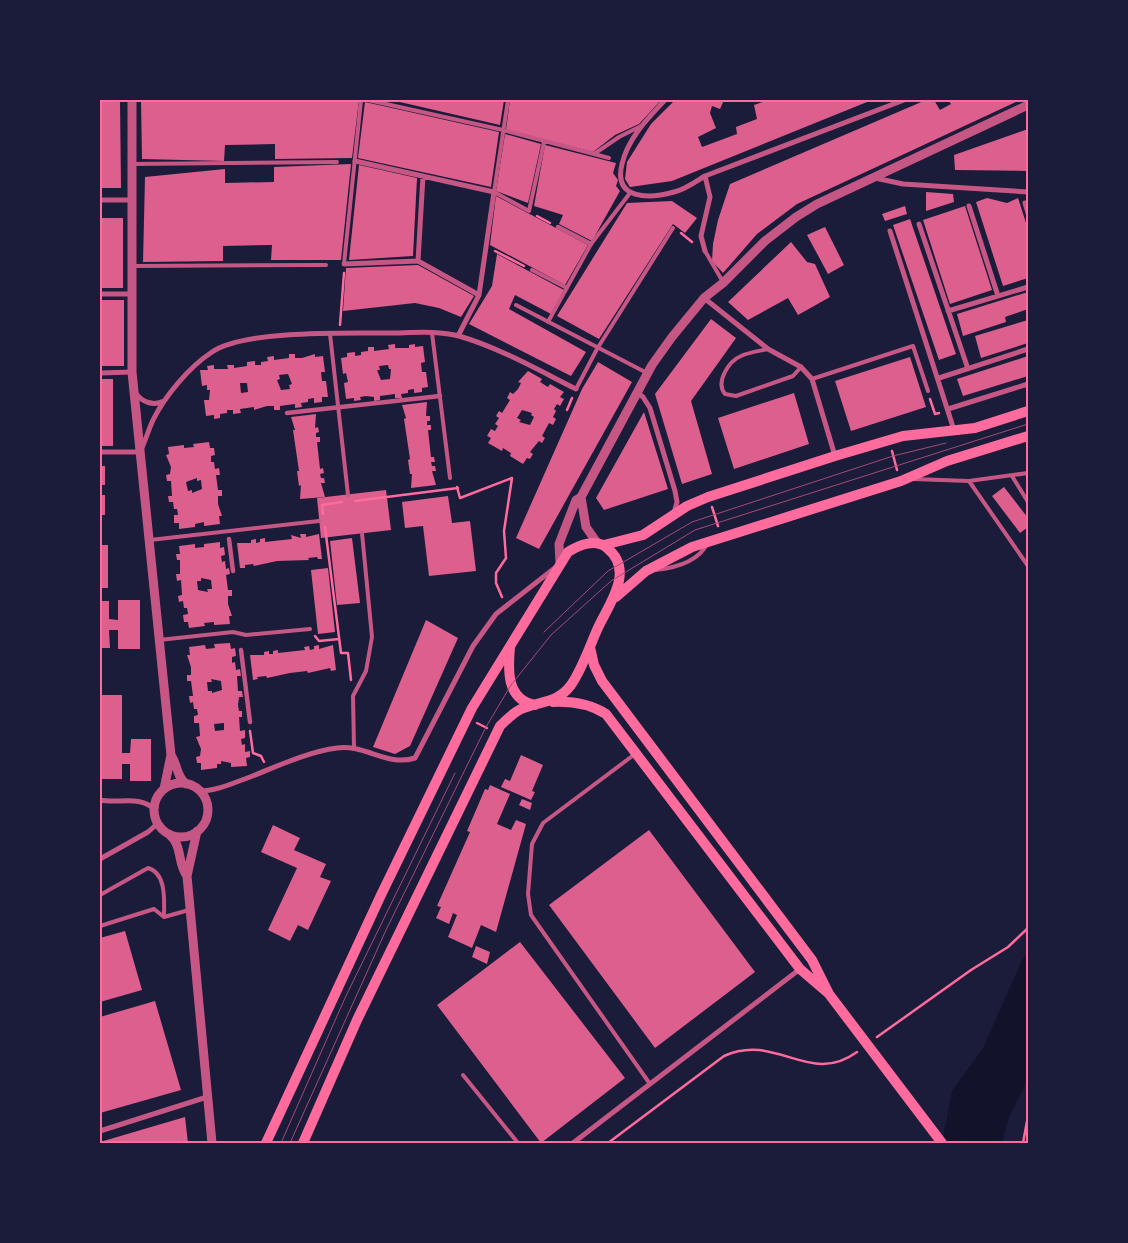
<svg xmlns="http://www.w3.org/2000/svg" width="1128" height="1243" font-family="Mulish,sans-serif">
  <rect width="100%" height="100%" fill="#1b1b3a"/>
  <path fill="#12122b" d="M1028,953V1079L1009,1117L1002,1143H942L952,1091L983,1048L1023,958Z"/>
  <path fill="#dd5f8e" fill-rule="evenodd" d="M100,100H120L121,188H100Z
    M141,100H359L352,158L275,159V144L225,145L224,161L142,159Z
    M391,100H504L500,125Z
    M510,100H661L639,124L615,135L593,152L506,130Z
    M675,100H724L720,109L712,106L710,113L716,128L698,137L702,147L737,134L736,127L757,119L754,105L768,100H872L672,181L630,187L625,179L627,162L651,124Z
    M926,100H934L940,110L951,104L948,100H1020L797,204L757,234L723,273L712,261L713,244L718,220L730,184Z
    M365,102L499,132L491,187L358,158Z
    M1028,129V171L955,170L954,155Z
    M505,134L541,144L528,203L496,191Z
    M545,145L616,163L613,173L618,180L616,186L620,191L592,241L559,224L563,215L534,206Z
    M351,164L341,260H271L272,245L223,246V261L143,262L145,177L225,169V183L274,182V167Z
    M359,165L417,178L413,256L349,260Z
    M926,192L953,194L954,202L926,211Z
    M496,196L588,245L565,285L490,245Z
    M987,198L1007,203L1018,198L1028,229V278L1003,286L976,202Z
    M672,201L697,218L685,233L673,224L599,339L557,316L627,203Z
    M905,206L907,214L885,221L882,214Z
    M965,206L992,290L950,304L923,220Z
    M100,218H123V288H100Z
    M910,219L956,354L939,360L893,225Z
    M825,227L844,265L828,274L807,235Z
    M791,242L807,262L815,264L830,297L798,315L788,298L748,320L728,302Z
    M497,254L564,290L551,314L515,295L509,309L586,352L571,376L469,324L492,286Z
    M418,265L474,296L461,317L439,308L415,303L343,311L346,268Z
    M1028,292V309L1005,317L1006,322L963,336L957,314Z
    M100,300H124V366H100Z
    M711,319L736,338L691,401L712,474L682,484L655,394Z
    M1028,320V343L981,358L975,336Z
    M395,344V348H409V345L415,344V347L423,346L425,362L421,363L422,372H426L428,387L422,388V392L414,393V389L408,390V393L401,394L402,398H395V394L380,396V400L374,401V397L366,396L360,397L361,400L354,401V398L346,399L344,383L348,382L346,373L343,374L341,358L347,357V353L355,352V356L361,355V352L368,351V347H374V351L389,349L388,345ZM388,365L389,369H391L390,379L381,380L377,370H380L379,366Z
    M289,354H295V358H302L315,354V357L323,356L325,372H321L322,381H326L328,397H322V402L314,403V398L308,399V402L301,403L302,407L295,408V404L287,405L280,406V410H274V406H267L254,410V407L240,409L241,413L233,414V410H227V413L220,414V418L214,419V415L206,416L204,400H209L210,390H207V385L202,386L200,370H208L207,366L214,365V369H228L227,365H234V368L247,366V362L255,361V365H261V362L268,361L267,357L274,356V360L289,358ZM288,374L292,384L289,385L290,389L281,390L277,380L280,379L279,375ZM240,383H247L248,392L241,393Z
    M1028,356V376L963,396L957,379Z
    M910,357L926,407L851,431L835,381Z
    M598,362L632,382L539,549L516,538L582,389Z
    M528,371L542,379L540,382L548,387L550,384L564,392L560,397L564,399L560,406L557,404L554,409L556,411L553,417L556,419L553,425L549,423L542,436L545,438L542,443L539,441L534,447L530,452L533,454L530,459L527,458L523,464L510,456L511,453L503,448L502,451L488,443L491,438L487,436L491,429L495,431L498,426L495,424L499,418L496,416L499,411L502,413L510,400L507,398L510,392L513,394L518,389L521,383L518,382ZM522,410L532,413L531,415L534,417L530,425L519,422L521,420L517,418Z
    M100,379H113V446H100Z
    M794,393L809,444L734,469L718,418Z
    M427,402L426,416H430V421H427V425H431V430H428L431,457H434L435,462H431L432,466H435L436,471H432L436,485L411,488L412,474H410L408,460L410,459L404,419L406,418L402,405Z
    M644,412L668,489L604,510L596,498Z
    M316,414L315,428L318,427L319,432L316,433V437H320V442H317L320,469L323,468L324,473L320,474L321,478H324L325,483H321L325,497L300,499L301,485L299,486L297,471H299L293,430H295L291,417Z
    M209,442L210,448H214L215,455L211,456V462H214L215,469L219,468L220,475H216L218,490H222V496H218V504L222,516H219L220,524L204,526V522L195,524V527L179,529V523H174V515H178L177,509H174L173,502H169L168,496H172L171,481H167L166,475L170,474L171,467L166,455L169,454L168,447L184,445V448L194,447L193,444ZM197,478V481L201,480L202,489L192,493V490L188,491L186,482Z
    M100,466H105V485H100Z
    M1004,487L1028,518V527L1020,533L992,496Z
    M386,490L391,530L321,538L317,498Z
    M100,495H105V515H100Z
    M448,496L452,523L470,521L476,571L429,576L423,526L405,528L402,502Z
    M300,534H306V537L319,534L322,559H318L317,557L308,558L309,560L277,561L254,566L253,564L245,565V568H240L237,543H251V540L256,539V543L260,542V539L265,538V542L292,539L291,535L301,538Z
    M352,538L360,603L337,605L330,541Z
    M220,542V548L224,547L225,555L221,556L222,562L225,561L226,569L229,568L230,574L226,575L228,590H232V596H228V604L232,616H229L230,624L214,625V622L204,623L205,626L189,628L188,622H184L183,615L188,614L187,608H184L183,601L179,602L178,596L182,595L181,580L177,581L176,574H180V560H177L176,554H180L179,546L195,544V548L204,547V544ZM201,578L211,580L212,589H207L208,592L198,590L197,581H201Z
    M100,545H108V588H100Z
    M328,568L335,632L318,634L311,570Z
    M118,600H140V649H118V630H109L110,648H100V601H109V619L118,620Z
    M426,620L458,638L410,746L395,754L373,747Z
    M230,643L231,649L235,648L236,656L232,657V663L235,662L236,670L240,669L241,676H237L238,691H242L243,697H239L238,705L239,711H242V717H239L240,731L245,730V738L241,739L242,745L245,744V752L250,751V757L246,758L247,766L231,767V763L221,761V764H217V768L201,770V763H197L196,757L200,756L201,749L196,737L200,736L199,723H194V716L198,715L197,709H194L193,702L190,703L189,696H193L191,681H187V675H191V667L187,655H190L189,647L205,645L206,649L215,648L214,644ZM211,679L221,681L222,690L212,693V691H208L207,682H212ZM224,723V730L215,731L214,724Z
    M319,645V649L333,645L336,670L331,671L330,668L308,673L307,671L290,673L267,678L266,676L257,677L258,679L253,680L250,655H264V652L269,651V654H273V651L278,650V653L305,650L304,647L309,646L310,650L314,649V646Z
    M100,695H122V753H130L131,739H151V781H130V764H122V779H100Z
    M521,755L543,765L532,791L535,792L531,800L501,787L505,779L510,781Z
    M490,785L510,794L497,824L511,830L516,820L526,824L496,932L481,925L472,948L448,937L457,915L453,913L449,924L436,918L441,907L437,906L470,832L467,831L485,789L488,790Z
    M522,799L532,803L530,810L519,805Z
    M273,825L300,838L294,850L326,864L320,877L331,881L308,930L298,925L290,941L268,930L297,868L261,852Z
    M649,830L755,972L655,1048L549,905Z
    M125,931L142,990L100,1002V938Z
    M520,942L625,1078L541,1143L437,1005Z
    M476,946L490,952L487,964L472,957Z
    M155,1001L181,1090L100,1113V1017Z
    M185,1117L188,1143H100V1142Z"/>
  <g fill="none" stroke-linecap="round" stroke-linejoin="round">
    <path stroke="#ff6b9d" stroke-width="2.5" d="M537,216L550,223
      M681,233L692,242
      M495,251L524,266
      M340,325L344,273
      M930,399L935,414L939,413
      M567,410L572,398
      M892,451L897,470
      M457,487L460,498L512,478L504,531L506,558L496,573V583L502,597
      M355,501L458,488
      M712,507L718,526
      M323,514L322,505L342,502
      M325,527L341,653H348L351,680
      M315,636L319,641L339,639
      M477,723L487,728
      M250,731L253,753L261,756L264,762
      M877,1037L971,970L1008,947L1028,928
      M608,1143L724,1056C777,1032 809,1087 857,1052
      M1023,1143L1028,1116"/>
    <path stroke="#c65784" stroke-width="4" d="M368,100L503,130L609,158
      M508,100L494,192L529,211L544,142
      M594,154L619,137L641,126
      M132,164L337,162
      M705,251L723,282
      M344,264L361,100
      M133,266L326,265
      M532,270L567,288
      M516,305L647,373
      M548,322L591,244L630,193
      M432,333L450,478
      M330,334L348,495
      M768,349C760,351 750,352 741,356C729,361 715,382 725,394L736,396L793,376L801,367
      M812,379L913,346L928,391
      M576,389L597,349L673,228
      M1012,476L1028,502
      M913,479L969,481L1028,473
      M969,481L1028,566
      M150,540L319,521
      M655,570C674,568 698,562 707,544
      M159,640L233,632L246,635L310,629
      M354,748L353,696L366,671L372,637L362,533
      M635,754L543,823L532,844L528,894L531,915L650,1084
      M100,895L148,868C167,873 164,902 164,917
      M164,917L189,910
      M100,926L154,909L164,917
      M463,1075L518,1143"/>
    <path stroke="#c65784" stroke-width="4.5" d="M558,227L591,244
      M287,413L440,396
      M229,539L233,571
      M241,650L250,722"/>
    <path stroke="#c65784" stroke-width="5" d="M665,100C648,118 628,138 622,164C613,200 649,199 674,192C684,190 695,182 705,176L904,100
      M355,161L494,192L479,295L458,336
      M875,178L903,184L1028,192
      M100,200H132
      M1025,203L1028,213
      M969,206L998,296
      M919,224L968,369
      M890,231L954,430
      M705,251L701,236L710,197L705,176
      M418,261L423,176
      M344,264L418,261L479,295
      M100,294H131
      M704,298L768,349L801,367L812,379L835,456
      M948,311L1028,287
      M100,373L132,372
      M939,378L1028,349
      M135,392C142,403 154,406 164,401
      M638,393L643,397L650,408L675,491L677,502L674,513
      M948,409L1028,384
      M100,452H140C145,442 148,431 153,420C165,396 189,367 212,352C244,330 347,333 387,333C410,333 437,330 459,336C500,348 538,370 576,389
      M199,791C217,791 233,783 250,777C278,766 307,752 337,748C365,744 387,767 415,758L473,646L496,614L556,567
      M100,800C118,804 140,795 154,809
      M100,859L148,832L157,824
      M100,1131L207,1097
      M573,1143L800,969"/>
    <path stroke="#c65784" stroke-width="9" d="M132,100V372L171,755L164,789
      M581,497L586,527L598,544
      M560,563L559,544L576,500L581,497L652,365L672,337L704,298L723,283L765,241L796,217L817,204L1028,105
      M171,755C178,765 176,776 186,784
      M154 810a27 27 0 1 1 54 0a27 27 0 1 1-54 0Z
      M197,831L187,876L212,1143
      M169,834C183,846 177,863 187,876"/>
    <path stroke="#ff6b9d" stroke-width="10" d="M604,545L643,535L687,506L708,497L835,456L903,436L975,428L1028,411
      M616,597L646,571L692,547L901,481L947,461L1028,436
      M510,647C508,669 506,700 535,705
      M590,647L594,665L602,681L812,960L829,994L942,1143
      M553,702C573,701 590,704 606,714L800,969L828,993
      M266,1143L381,895L472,708L568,552C579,545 596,538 607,548C636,571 608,605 597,630C589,648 582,669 571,685C557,704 539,701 521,709C513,713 506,720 500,726L357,1020L303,1143"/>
    <path stroke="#a44b75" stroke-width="1" d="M544,632L608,571L692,522L893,456L946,443
      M281,1143L345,998L455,773
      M290,1143L386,930L486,727L511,685L551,635L611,581L695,530L1028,424"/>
  </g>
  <rect width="1128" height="1243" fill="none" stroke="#1b1b3a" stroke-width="202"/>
  <rect x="101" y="101" width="926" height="1041" fill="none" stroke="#ff6b9d" stroke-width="2"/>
</svg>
